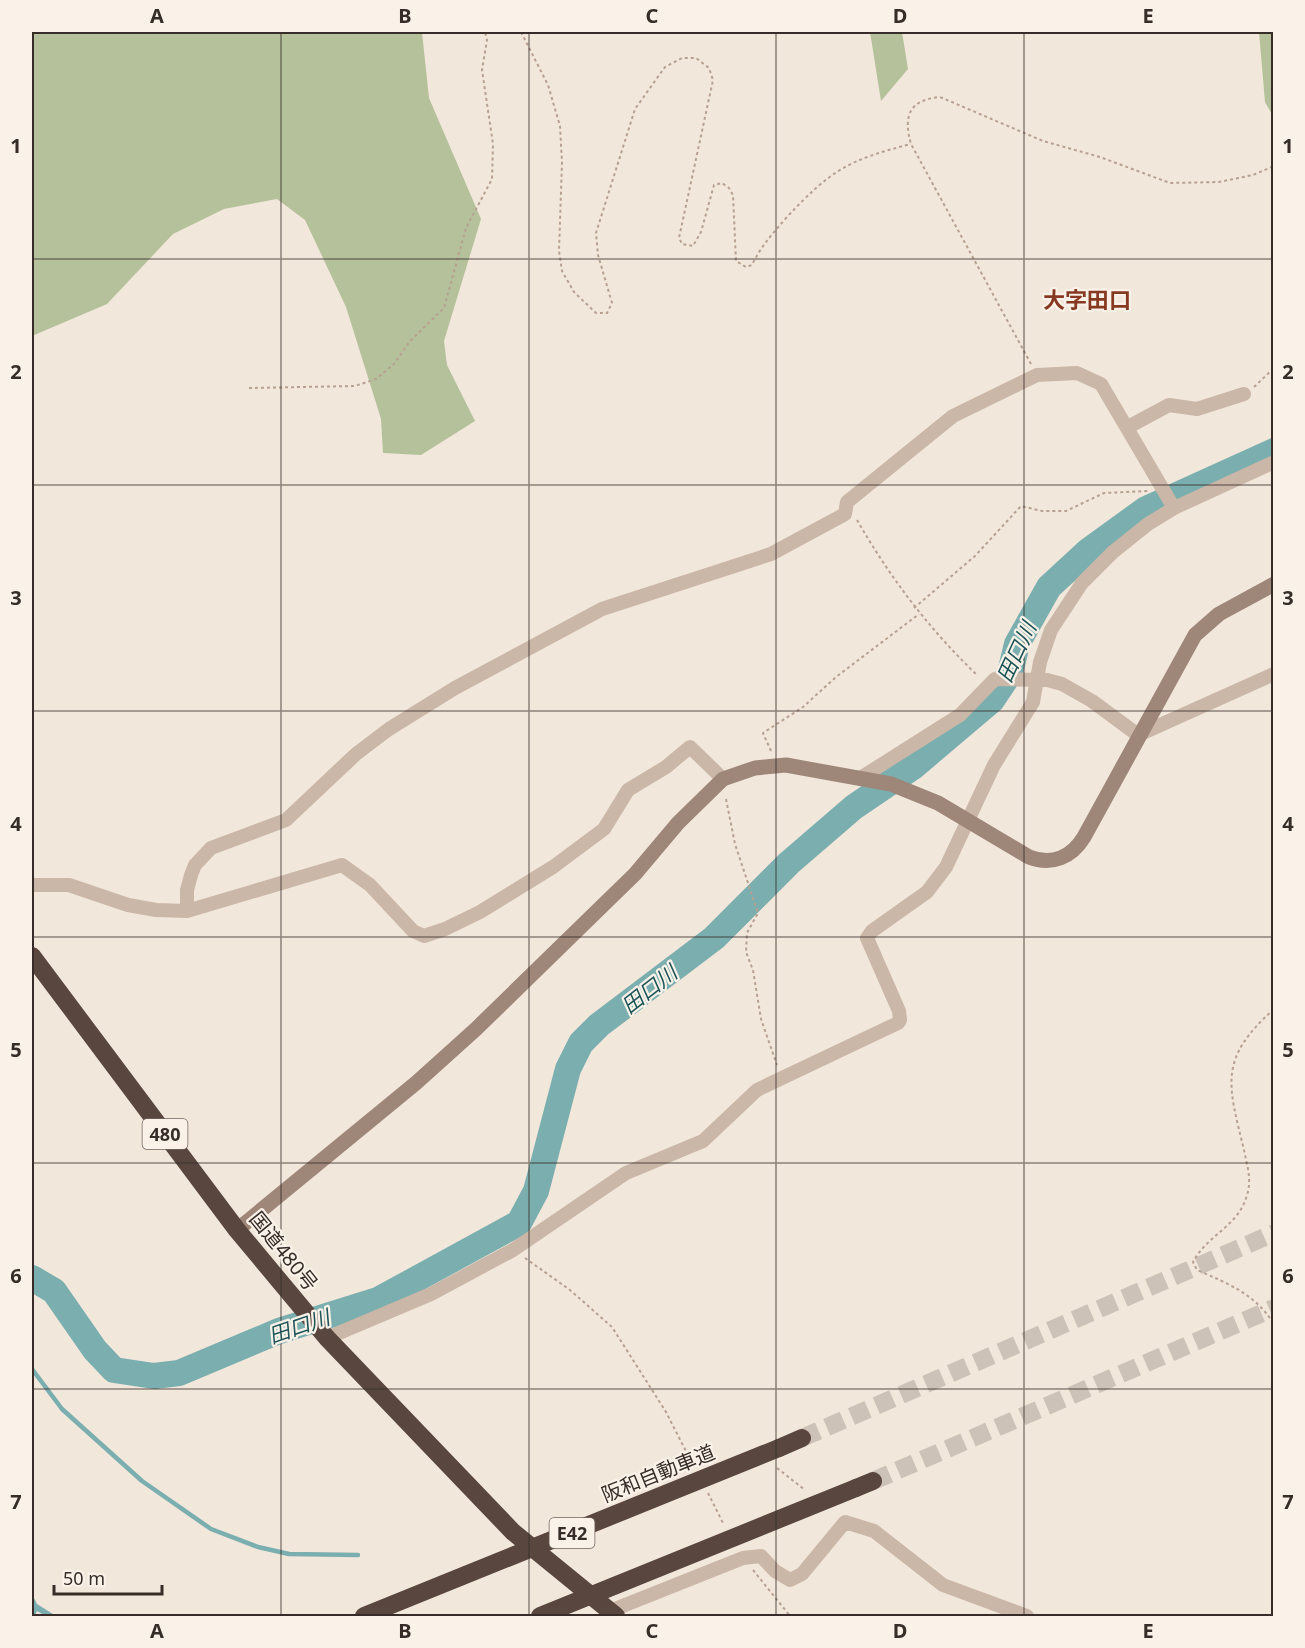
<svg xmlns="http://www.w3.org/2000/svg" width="1305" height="1648" font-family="'Noto Sans','Noto Sans JP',sans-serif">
  <rect width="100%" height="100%" fill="#f2e7db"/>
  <path fill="#b5c19b" d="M32,32H422L429,98L481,219L444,341L447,365L475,421L421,455L383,453L381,419L346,307L305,220L277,199L224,209L173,234L107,304L32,336Z
    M870,32H902L908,69L881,101Z
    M1259,32H1273V116L1265,102Z"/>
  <path fill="#7aaeaf" d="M34,1265L48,1278L45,1283L32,1286V1266Z
    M32,1594L37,1604L56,1616L44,1615L37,1611L35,1616H32Z"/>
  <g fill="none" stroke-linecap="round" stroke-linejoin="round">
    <path stroke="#7aaeaf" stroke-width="4.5" d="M32,1369L62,1409L142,1481L211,1529L258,1547L289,1554L358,1555"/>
    <path stroke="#7aaeaf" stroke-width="26" d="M32,1278L54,1291L95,1350L114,1370L154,1376L179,1373L279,1331L378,1300L519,1223L536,1191L568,1069L581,1043L599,1025L714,938L789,863L854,807L913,767L992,700L1010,673L1017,644L1049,587L1088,551L1146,509L1274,451"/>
    <path stroke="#cdc2b7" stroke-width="18" stroke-dasharray="18 9" stroke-linecap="butt" d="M802,1438L1274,1233
      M873,1481L1274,1308"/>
    <path stroke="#b6a191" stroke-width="2" stroke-dasharray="3 3" stroke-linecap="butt" d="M521,32L548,85L560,126L562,163L559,251L562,271L574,292L596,313H607L612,303L598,255L596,233L635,109L665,67L682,58H696L709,68L713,80L679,238L682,244L693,246L701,232L714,185L722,183L729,188L733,195L736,261L746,267L752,265C761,246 773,233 787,217C831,170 848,160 911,144
      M1031,364L911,144C903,116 909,100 940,97L1043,141L1100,157L1170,183L1219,182L1253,175L1274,166
      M1254,387L1274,368
      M249,388L355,386L376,379L394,364L410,341L444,308L466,228L492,179L493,144L482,70L487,40L485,32
      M857,520C891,579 929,629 978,676
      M914,608L975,556L1021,506L1042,511H1066L1104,493L1148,491
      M771,751L763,733L803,707L836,677L919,614
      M726,799L735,844L758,913L747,933L746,952L753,970L761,1019L777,1065
      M1274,1009C1218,1059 1228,1084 1244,1150C1247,1165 1252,1180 1247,1195C1239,1226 1207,1235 1193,1262L1197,1270C1229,1284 1255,1294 1274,1324
      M525,1258L570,1290L612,1327L666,1412L694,1467
      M777,1468L805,1490
      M708,1493L724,1525
      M753,1570L790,1616"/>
    <path stroke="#cab7a7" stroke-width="14" d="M1128,427L1169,405L1197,409L1244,394
      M862,777L960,715L995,679L1047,680L1062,684L1092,701L1138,735L1274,674
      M32,885H69L128,905L156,910L187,911L342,865L370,885L413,931L424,936L445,929L480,912L553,867L604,829L628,790L666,767L690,747L723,779
      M187,911V890L191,875L195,865L211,848L286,820L356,754L389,729L455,688L602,609L771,554L845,514L847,502L953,416L1037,375L1077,373L1101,384L1174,508
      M327,1338L431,1294L513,1250L626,1173L703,1141L757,1090L898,1023L900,1020L899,1011L867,938L872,931L927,892L946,867L994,765L1033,702L1040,662L1051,630L1082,583L1113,552L1148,524L1174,508L1274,462
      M610,1611L743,1558L761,1556L775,1571L790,1580L802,1574L845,1522L874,1531L943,1585L1027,1616"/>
    <path stroke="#9e8679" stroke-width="15" d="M237,1230L416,1083L476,1029L635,874L678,823L723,779L755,768L786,765L891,784L938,803L1029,857C1052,866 1072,857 1084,837L1195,635L1219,614L1274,584"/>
    <path stroke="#58463f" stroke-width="18" d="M32,956L237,1230L327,1338L513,1532L616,1616
      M779,1448L802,1438
      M856,1488L873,1481"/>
    <path stroke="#58463f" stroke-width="18" d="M364,1616L779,1448
      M540,1616L856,1488"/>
  </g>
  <path fill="none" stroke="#372c28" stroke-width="1.5" stroke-opacity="0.55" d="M281,32V1616M529,32V1616M776,32V1616M1024,32V1616M32,259H1274M32,485H1274M32,711H1274M32,937H1274M32,1163H1274M32,1389H1274"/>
  <g text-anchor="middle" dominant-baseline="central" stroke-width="4.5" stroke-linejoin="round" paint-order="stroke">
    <g fill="#faf1e8" stroke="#726762" stroke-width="1.5">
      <rect x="142.5" y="1119" width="45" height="30" rx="4.5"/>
      <rect x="549.5" y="1518" width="45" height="30" rx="4.5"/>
    </g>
    <g font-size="18" font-weight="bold" fill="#372c28">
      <text x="165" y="1134">480</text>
      <text x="572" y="1533">E42</text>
    </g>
    <g font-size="20" fill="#372c28" stroke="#faf1e8">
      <text transform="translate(284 1251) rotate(51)">国道480号</text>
      <text transform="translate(658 1473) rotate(-22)">阪和自動車道</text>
    </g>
    <g font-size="21" font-style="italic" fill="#1d5559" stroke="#faf1e8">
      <text transform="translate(1016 652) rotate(-65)">田口川</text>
      <text transform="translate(649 989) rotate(-38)">田口川</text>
      <text transform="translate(299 1326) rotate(-19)">田口川</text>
    </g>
    <g font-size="22" font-weight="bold" fill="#863820" stroke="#faf1e8">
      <text x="1087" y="299">大字田口</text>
    </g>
  </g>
  <rect width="1305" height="1648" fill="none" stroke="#faf1e8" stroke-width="66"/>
  <path d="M54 1585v9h108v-9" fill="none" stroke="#372c28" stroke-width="3"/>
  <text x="63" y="1585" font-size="18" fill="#372c28" stroke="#faf1e8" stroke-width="4.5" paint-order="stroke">50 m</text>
  <rect x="33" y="33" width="1239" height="1582" fill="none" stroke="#372c28" stroke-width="2"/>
  <g font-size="20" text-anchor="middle" font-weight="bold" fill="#372c28">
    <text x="157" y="23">A</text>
    <text x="405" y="23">B</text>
    <text x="652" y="23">C</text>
    <text x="900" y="23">D</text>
    <text x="1148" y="23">E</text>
    <text x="16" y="153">1</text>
    <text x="1288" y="153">1</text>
    <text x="16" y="379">2</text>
    <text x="1288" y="379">2</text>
    <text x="16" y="605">3</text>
    <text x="1288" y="605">3</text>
    <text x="16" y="831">4</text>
    <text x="1288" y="831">4</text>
    <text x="16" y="1057">5</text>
    <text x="1288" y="1057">5</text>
    <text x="16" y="1283">6</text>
    <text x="1288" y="1283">6</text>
    <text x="16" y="1509">7</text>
    <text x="1288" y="1509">7</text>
    <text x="157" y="1638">A</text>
    <text x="405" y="1638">B</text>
    <text x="652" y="1638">C</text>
    <text x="900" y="1638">D</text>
    <text x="1148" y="1638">E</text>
  </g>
</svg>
